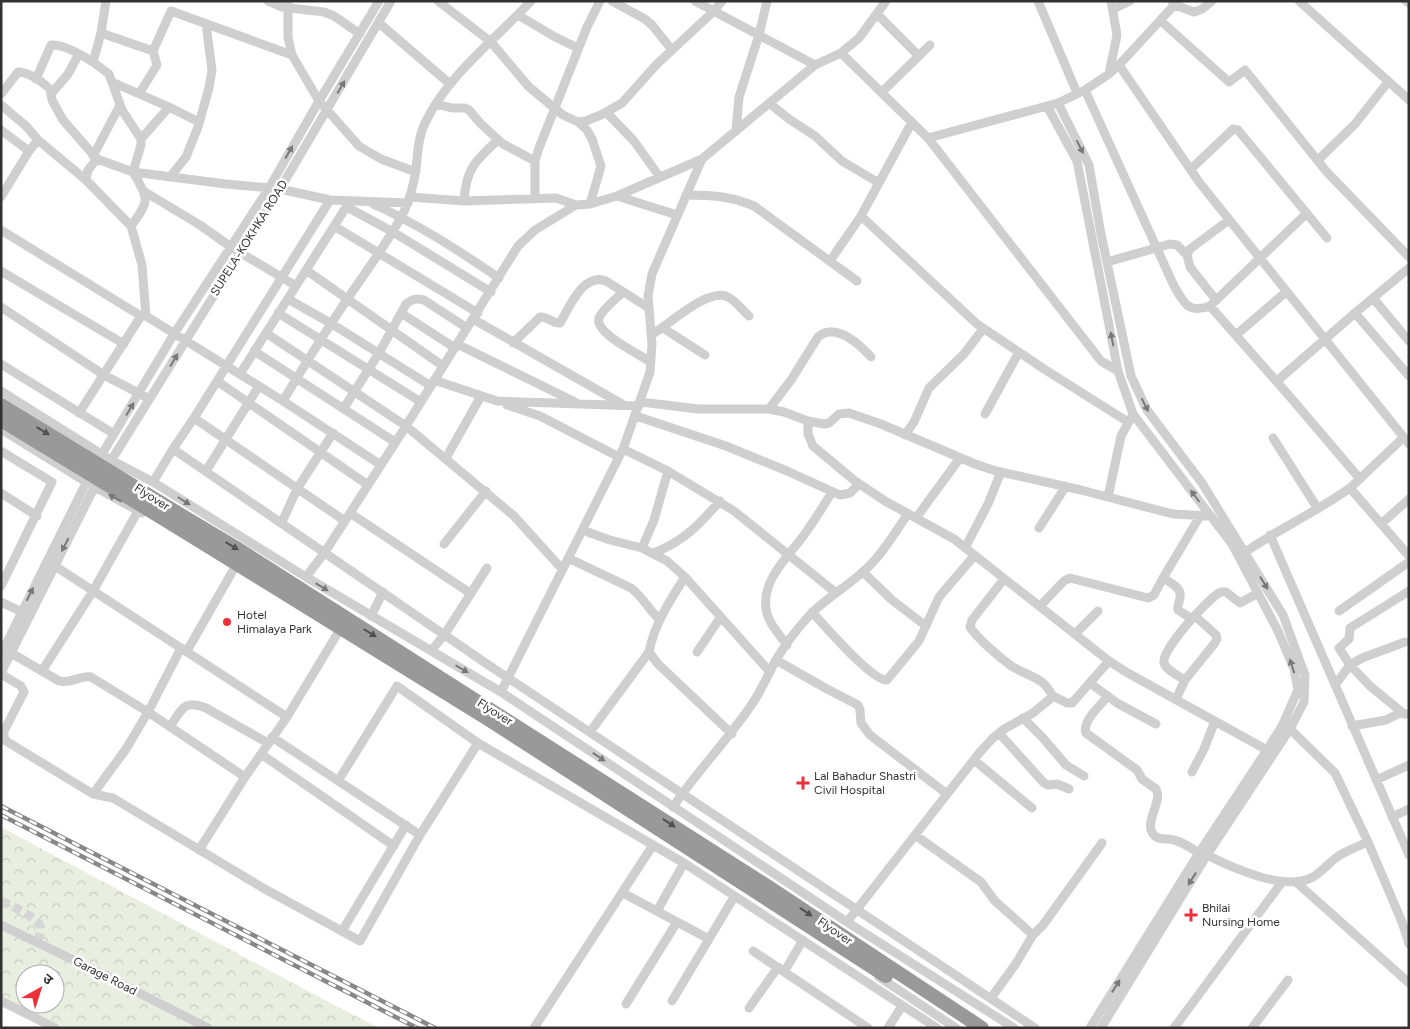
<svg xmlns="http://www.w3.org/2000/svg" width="1410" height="1029" font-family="Figtree,'Noto Sans Devanagari',sans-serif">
  <defs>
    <pattern id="forest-crowns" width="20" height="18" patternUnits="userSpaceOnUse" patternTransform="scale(1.25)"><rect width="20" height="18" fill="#e8efe0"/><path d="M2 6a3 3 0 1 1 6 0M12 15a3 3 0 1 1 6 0" fill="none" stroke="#c7cdc1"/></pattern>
  </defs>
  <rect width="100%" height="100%" fill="#fff"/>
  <path fill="url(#forest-crowns)" fill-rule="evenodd" d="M1,827L332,1004L379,1028H55L1,1001ZM25,974H55V1004H25Z"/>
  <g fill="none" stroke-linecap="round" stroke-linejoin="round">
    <path stroke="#d6d6d6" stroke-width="9" stroke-dasharray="9 4.5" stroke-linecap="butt" d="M1,901C10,905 37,917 40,926C41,931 39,937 37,943"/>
    <path stroke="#cfcfcf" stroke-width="9" d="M106,1L101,33L93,62L109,74L122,110L141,139V145L133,172L226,184L280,189L330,200L408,203L410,197L464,201L556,198L576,205L590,204L617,196L702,159L815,65
      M268,1L282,7L324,12L334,16L360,34
      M288,1V37L292,55L319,101L359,146L381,159L416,172
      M438,1L491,42L529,87L563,115L578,122L586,121L603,114L622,103L657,64L714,11L722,1
      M612,1L645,19L652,25L672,50
      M695,1L815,65L841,53L928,138L1101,361L1118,371
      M1038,1L1077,93
      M1172,1L1175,5L1194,12L1202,9L1212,1
      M1299,1L1409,100
      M1406,1L1409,3
      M1113,9L1130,1
      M877,14L919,56
      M518,15L555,37L578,48
      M1161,21L1229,82L1245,70L1326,171L1409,257
      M379,23L450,84
      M101,33L153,51L171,11L292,55
      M841,53L859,38L886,1
      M1119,65L1199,182L1409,444
      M1109,74L1117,35L1111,1
      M36,79L51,45C64,44 82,55 93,62
      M112,82L169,107L199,122
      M1085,90L1174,286C1184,303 1188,314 1210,306
      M882,92L930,45
      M1,94L18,72C29,72 41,81 50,89L52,100L63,120L97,159
      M51,94L68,74L79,54
      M139,94L157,65L153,51
      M769,103L789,119L815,136L842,161L879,183
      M1058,103L1089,165L1101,234L1131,376L1147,410L1202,483L1283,615L1305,675L1304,702L1290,729L1207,855L1101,1028
      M436,104L452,108H465L469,110L481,124L503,144L535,161
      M1,105L26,126L38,140L86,180L131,226L142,265L146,316L283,401L381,465
      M1047,106L1077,161L1118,371L1133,414L1232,544L1278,631L1294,669L1298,690L1282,726L1267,750L1199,853L1090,1028
      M606,112L634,141L659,176
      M578,122L587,130L592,139L601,166L590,204
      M1,130L29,151
      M736,131L739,97L759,35L767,1
      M928,138L1058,103L1085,90L1109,74L1119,65L1178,1
      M141,139L169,107
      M93,156L120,105
      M1318,160L1355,124L1388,82
      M1191,169L1230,132L1233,129L1238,130L1327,238
      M170,177L186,157L198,127L209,88L212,70L206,24
      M86,180L88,170L97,159L133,172C148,199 151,199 131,226
      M145,192L200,225L231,247L296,286
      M686,195C712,195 730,196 754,206L857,281
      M617,196L677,215
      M1,197L29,151L38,140
      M535,197V161L539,148L587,27L600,1
      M464,201C466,169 475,161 498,140
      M373,204C418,224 458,250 499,278
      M347,207L393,232L491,292
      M1307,213L1210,306L1291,398L1360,479
      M861,216L977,324L1044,369L1128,422
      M334,226L478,313
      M1,230L141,316
      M830,261L861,216L912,122
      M1107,262L1170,244L1177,245L1187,255
      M306,270L443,366
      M1,271L124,344
      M623,292C616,299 603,308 599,318C594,333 640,355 651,362
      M1373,298L1409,341
      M288,299L332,324L431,386
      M1216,300L1190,267L1187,255L1190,249L1229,220
      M1,307L104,375L144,396
      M278,313L421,402
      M401,313L455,348
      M1355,313L1409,268
      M473,319L622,404
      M663,328L705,355
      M266,333L406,426L514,516L562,569
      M651,335C669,325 708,287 728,297C736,301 742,310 749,316
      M1236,335L1286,292
      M513,343L540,317C547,316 553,324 560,323C569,308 583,272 606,281L649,308
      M457,344L575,402
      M254,351L395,442
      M1,364L114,434
      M240,374L350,201
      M434,380L497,401L639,406
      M217,381L368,485
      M1277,381L1355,313L1409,376
      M1,391L111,460L153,482L306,577L501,692L847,922L1014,1028
      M283,401C303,367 324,334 346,301C364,274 384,248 400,219C408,206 412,191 415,176C418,157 417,138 426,121C449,74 496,39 531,1
      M641,402L698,409H769L784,412L808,421L824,424L829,423L839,414L849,413L881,424L975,464L996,471L1081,490L1173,514L1210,516
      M507,405L540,416L619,457
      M344,408L379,353L406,304C412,299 416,298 424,300L467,328
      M769,409L791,380L818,337C836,322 859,344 871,357
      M79,413L141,316H145
      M985,414L1019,352
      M636,416L726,446L787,471L840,495L850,493L859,484
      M194,418L345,521
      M808,421V434L813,446L855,481L885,501L954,539L1109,661L1126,672L1267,750
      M1,429L86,482L142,513
      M905,435L914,422L929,388L964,354L983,329
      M1273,438L1318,509
      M1403,438L1350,488L1409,556
      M173,449L194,418L330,200
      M623,449L668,471L734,511L835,592
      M1,451L52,482L1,586
      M446,458L481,396
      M99,459L174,334L269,188L319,101L379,1
      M109,464L280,189L391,1
      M206,471L259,386
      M153,482L173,449L487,664L1035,1028
      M1,493L37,516
      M1108,497L1121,436L1131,418
      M350,513L470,593
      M916,518L960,458
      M282,522L297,489L333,433
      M1381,524L1409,499
      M1039,528L1066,486
      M582,530L610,540L642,548L667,561L685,577L770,672
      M1270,535L1409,855
      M444,544L486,491
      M642,548L654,520L668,471
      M965,548L988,504L1001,472
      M1245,552C1279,529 1316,512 1350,488
      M654,553C685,540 698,526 720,501
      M568,558L631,588C643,597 649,610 660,620
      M55,566L287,717L339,631
      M863,572L892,600L926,626
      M306,577L325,552L406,426L518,246L535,230L576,205
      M685,577C670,600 654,625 649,652L658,664L732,734
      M1004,579L972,620L970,627C978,639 998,656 1010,665C1027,677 1043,675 1053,697
      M1,602L22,612
      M1040,606L1064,581L1070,578L1148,598L1154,595L1163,578
      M1339,611L1409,562
      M812,612C824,625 872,681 887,680L919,641L939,597L974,556
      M371,616L383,592
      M1192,619L1178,610C1177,604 1180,602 1180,597C1182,587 1170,583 1163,578L1200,516
      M1075,634L1098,611
      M1405,642L1362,658L1350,665L1339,648L1349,639L1350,628L1409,591
      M787,645C779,634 767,622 766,608C762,579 789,556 804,535C814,521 823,507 832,492
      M6,650L59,681C71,684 80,675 91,677L148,712L245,777
      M187,651L235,567
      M431,651L445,634L487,568
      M697,652L720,618
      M1,654L88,479
      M776,660L827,689L858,705L860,710L861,723L870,735L947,794
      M42,671L93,591L138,511
      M1,673L96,484
      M1,674L21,686L24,692L4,731V737L6,741L93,794L113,798L263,888L360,941L420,835
      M1185,680C1179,676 1166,670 1164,663C1161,650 1207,600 1219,593C1222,591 1223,592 1226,592L1240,603L1258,593
      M1090,683L1117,703L1156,724
      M1335,685L1350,665L1370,686L1403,713
      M501,692L623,449L650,372L652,344L648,296L652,274L702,159
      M1108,696C1100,706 1082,721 1086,733L1137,770L1142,779L1156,789C1163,802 1144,821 1153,834C1158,841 1167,838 1174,840C1183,842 1191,848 1199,853
      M1176,699L1185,680L1214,644L1217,639L1216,635L1195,616
      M1023,718L1043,738L1066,765L1084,776
      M1352,726L1386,720L1400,713L1406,714
      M170,727C182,709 184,699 206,708L268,743
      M1285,727L1290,729L1335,773L1368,842L1402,922L1409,944
      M590,732L649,652
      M999,733L1044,783L1048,785L1057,784L1069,789
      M272,737L420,835L478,743
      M261,754L394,846
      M974,760L1032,808
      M1192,772L1204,749L1215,721
      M1376,780L1409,765
      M338,781L397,686L478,743L684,863L937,1028
      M93,794L126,749L148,712L181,648
      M673,807C697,771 728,740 752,704C762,690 768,674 776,660C785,645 796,630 808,617C827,596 853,584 872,563C886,549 896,530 908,514
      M1392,817L1409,809
      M915,835L981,882L995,901L1033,935
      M199,850L245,777L287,717
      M1207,855C1233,868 1286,892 1313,877C1321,872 1329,863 1337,857C1346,851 1357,847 1368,842
      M1296,882L1409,983
      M623,893L709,939
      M657,911L684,863
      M847,922L980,752L993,738L1004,729L1033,713L1051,698L1055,697L1067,703H1072L1109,661
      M1,925L86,966L208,1028
      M342,931L406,825
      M753,951L868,1028
      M784,972L803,940
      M879,977L956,1028
      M991,998L1015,965L1033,935L1043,925L1102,843
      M1,1001L55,1028
      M672,1001L734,897
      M626,1004L677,922
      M749,1008L778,967
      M534,1028L653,845
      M888,1028L902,1006
      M1174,1028L1282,882
      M1252,1028L1288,980"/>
    <path stroke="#999" stroke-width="14" d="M176,512L238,549L767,886L982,1028
      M172,524L488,719L886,976"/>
    <defs>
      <path id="rail" d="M1,806L435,1028
        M1,815L417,1028"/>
    </defs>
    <use href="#rail" stroke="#878787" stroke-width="4.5"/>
    <use href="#rail" stroke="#fff" stroke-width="2.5" stroke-dasharray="8" stroke-linecap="butt"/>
    <path stroke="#999" stroke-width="14" d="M1,405L176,512
      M1,420L172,524"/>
  </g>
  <defs><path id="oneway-solid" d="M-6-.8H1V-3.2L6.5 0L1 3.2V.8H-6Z" transform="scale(1.25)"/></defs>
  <g fill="#797979">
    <use href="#oneway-solid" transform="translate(341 87) rotate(-60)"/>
    <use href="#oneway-solid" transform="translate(1080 147) rotate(63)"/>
    <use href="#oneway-solid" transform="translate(289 152) rotate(-60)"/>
    <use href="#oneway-solid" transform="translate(1112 339) rotate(-101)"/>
    <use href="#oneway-solid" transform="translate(174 360) rotate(-59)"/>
    <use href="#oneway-solid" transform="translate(1145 405) rotate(63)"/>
    <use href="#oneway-solid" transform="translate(130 409) rotate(-59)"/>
    <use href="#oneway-solid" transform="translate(1195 496) rotate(-127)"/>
    <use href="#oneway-solid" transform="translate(115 498) rotate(-151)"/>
    <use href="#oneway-solid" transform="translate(184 501) rotate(32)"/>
    <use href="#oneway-solid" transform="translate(65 545) rotate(117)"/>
    <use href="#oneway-solid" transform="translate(1264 583) rotate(58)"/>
    <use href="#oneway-solid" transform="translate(322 587) rotate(31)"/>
    <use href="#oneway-solid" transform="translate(30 594) rotate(-64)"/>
    <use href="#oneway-solid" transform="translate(1292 666) rotate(-108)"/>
    <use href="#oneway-solid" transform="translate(462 669) rotate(30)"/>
    <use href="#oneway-solid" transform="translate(599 757) rotate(34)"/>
    <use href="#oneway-solid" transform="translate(1192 879) rotate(122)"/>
    <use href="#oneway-solid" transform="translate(1116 986) rotate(-58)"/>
  </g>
  <g fill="#515151">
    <use href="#oneway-solid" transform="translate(43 431) rotate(31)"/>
    <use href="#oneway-solid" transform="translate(232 546) rotate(31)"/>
    <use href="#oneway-solid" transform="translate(370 633) rotate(32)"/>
    <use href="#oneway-solid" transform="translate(669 823) rotate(33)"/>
    <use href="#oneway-solid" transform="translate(806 912) rotate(34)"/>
  </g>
  <g fill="#ec313a" stroke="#fff" stroke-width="2">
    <circle cx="227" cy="622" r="5"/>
    <path d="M800.5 775.5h5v5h5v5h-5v5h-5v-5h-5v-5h5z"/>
    <path d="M1188.5 907.5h5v5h5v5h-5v5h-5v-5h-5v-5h5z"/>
  </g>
  <g text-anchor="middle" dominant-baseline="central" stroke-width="5" stroke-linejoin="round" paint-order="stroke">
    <g font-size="12" fill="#323232" stroke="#fff">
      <text transform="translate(249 238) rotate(-58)">SUPELA-KOKHKA ROAD</text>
      <text transform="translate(152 497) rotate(32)">Flyover</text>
      <text transform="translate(495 712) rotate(32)">Flyover</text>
      <text transform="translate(835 931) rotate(34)">Flyover</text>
      <text transform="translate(105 976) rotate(27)">Garage Road</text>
    </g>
    <g font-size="12" fill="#323232" stroke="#fff" text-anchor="start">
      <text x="237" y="615">Hotel<tspan x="237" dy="14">Himalaya Park</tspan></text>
      <text x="814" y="776">Lal Bahadur Shastri<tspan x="814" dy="14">Civil Hospital</tspan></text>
      <text x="1202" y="908">Bhilai<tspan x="1202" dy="14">Nursing Home</tspan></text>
    </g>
  </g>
  <rect width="1410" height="1029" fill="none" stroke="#323232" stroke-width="5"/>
  <g transform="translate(40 989) rotate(39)"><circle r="24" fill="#ffffff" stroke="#adadad"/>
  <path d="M0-4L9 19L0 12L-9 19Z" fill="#ec313a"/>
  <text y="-8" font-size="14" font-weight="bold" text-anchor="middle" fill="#323232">उ</text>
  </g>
</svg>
